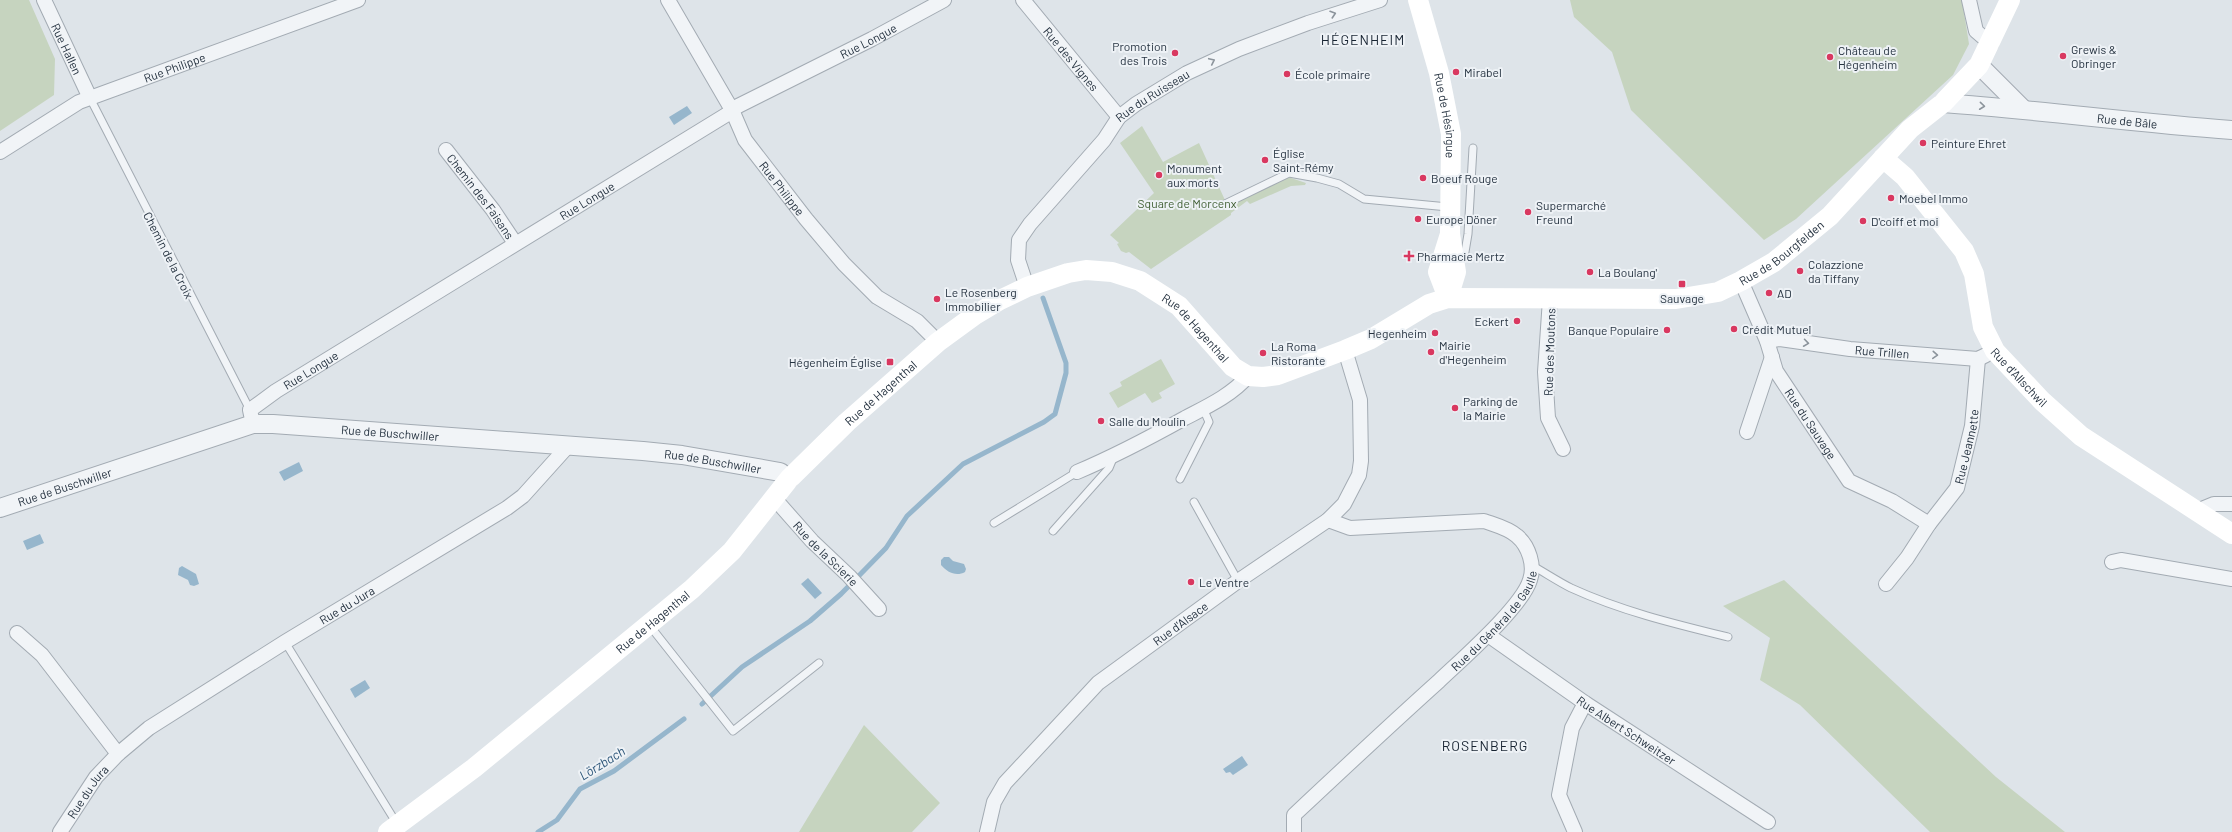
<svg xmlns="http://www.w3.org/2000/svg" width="2232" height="832" font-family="Barlow,sans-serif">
  <rect width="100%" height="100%" fill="#dee4e9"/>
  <path fill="#c6d4bf" d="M0,0H29L55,59L54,95L0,131Z
    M1570,0H1962L1969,44L1953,75L1796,219L1764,240L1631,110L1612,52L1574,17Z
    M1142,126L1163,162L1199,143L1229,209L1232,204L1288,177L1306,183L1305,185L1291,186L1250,204L1247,201L1231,213V215L1151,269L1129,252L1126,253L1121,251L1117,244L1119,243L1110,235L1154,193L1120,143Z
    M1161,359L1175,384L1159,393L1162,398L1152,403L1145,393L1118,408L1109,393L1122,386L1120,382Z
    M1784,580L1996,777L2065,832H1930L1800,705L1760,680L1770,638L1723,606Z
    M864,725L940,803L912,832H799Z"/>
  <path fill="#96b6cc" d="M687,106L692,113L674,125L669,117Z
    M299,462L303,471L284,481L279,472Z
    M40,534L44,543L27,550L23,541Z
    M944,557H949L953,561L964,564L966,569L965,572C956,577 947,572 941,565V560Z
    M182,566L196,574L199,584L194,586L190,585L188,580L178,575L179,568Z
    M808,578L822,593L815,599L801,584Z
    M365,680L370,688L355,698L350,689Z
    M1242,756L1248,765L1233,775L1230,772L1226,773L1223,769Z"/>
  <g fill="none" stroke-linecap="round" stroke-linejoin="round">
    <path stroke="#96b6cc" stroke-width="5" d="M702,704L742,667L810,621L841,594L886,548L907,516L963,464L1044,422L1055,414L1066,373V363L1043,298
      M538,832L557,820L580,789L614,771L684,719"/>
    <defs>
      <path id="service" d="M90,98L250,410
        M1225,204L1289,173L1317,178L1339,184L1364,199L1448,207
        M1456,257L1465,252L1468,234L1473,148
        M1180,479L1209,422L1203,408
        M1194,502L1238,581
        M994,523L1077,472
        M1053,531L1109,468L1114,456
        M1531,565C1544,572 1557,581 1571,588C1621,611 1675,624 1728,637
        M650,626L733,731L819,663
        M285,642L397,824"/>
      <g id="minor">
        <path id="s1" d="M44,0L90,98"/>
        <path id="s2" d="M668,0L732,110L745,140L806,219L844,264L877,297L917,321L938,342"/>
        <path id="s3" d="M1023,0L1119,117"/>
        <path d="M1969,0L1976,31L1991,44"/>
        <path id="s4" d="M446,150L493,210L515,243"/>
        <path id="s5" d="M0,152L79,102L358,0"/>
        <path id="s6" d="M1741,281L1767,341L1776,371L1849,481L1892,501L1929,524"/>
        <path id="s7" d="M1027,287L1018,260L1019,240L1030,224L1104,140L1119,117L1136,104L1187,73L1239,49L1308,23L1380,0"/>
        <path d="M1550,299L1545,372L1548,418L1563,449"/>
        <path id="s8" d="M1767,341L1780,339L1850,349L1978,359L1986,355"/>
        <path id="s9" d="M253,424L250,410L276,391L726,115L738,106L872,39L944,0"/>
        <path d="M1747,432L1772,357"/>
        <path d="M1077,472C1115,456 1149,438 1185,418C1206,407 1232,395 1248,376"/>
        <path id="s10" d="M774,498L812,541L849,576L879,609"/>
        <path d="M2197,511L2214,504H2232"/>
        <path d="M2112,562L2121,560L2232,579"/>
        <path id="s11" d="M1886,584L1907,558L1929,524L1957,488L1972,426L1978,359"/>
        <path d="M17,633L42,655L118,754"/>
        <path id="s12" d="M1488,635L1585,703L1768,822"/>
        <path id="s13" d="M60,832L96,777L118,754L149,728L285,642L507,508L523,496L568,446"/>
        <path id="s14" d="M987,832L994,802L1005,783L1098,683L1238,581L1328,520L1344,504L1359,475L1361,461L1360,400L1345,350"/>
        <path id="s15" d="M1294,832V815C1342,770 1390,725 1439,681C1461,660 1522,607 1530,580C1535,566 1529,546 1517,536C1508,528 1495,525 1484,521L1350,528L1328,520"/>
        <path d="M1575,832L1559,795L1572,728L1585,703"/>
      </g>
      <g id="tertiary">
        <path d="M1979,65L2023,109"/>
        <path id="s16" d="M1943,103C2040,110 2135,123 2232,130"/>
        <path id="s17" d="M0,508L253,424H273L643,451L682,455L780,472L789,479"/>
      </g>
    </defs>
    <use href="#service" stroke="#a3abb3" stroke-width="9"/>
    <use href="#minor" stroke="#a3abb3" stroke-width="16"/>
    <use href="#tertiary" stroke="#a3abb3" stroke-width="20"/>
    <use href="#service" stroke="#f1f4f7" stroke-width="7"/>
    <use href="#minor" stroke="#f1f4f7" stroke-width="14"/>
    <use href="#tertiary" stroke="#f1f4f7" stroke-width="18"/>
    <g stroke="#fff" stroke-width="20">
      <path id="s18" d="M1418,0L1439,73L1451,134L1450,234L1456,272L1448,298"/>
      <path id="s19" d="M1883,158L1905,177L1964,251L1974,274L1983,327L1995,351L2042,401L2081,436L2232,534"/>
      <path d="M1448,298L1438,272L1450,234"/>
      <path id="s20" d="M388,832L474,768L692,589L732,551L789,479L847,422L938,342L975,315L1000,300L1027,287L1068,273L1086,270L1112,272L1140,281L1179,306L1233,367L1248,376L1263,377L1278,375L1345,350L1371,339L1429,304L1448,298L1676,299L1718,292L1741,281L1774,262L1830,216L1910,129L1943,103L1979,65L2010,0"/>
    </g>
  </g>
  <defs><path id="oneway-chevron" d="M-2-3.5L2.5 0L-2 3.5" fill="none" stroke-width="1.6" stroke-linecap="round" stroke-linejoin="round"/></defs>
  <g stroke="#8c949c">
    <use href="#oneway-chevron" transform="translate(1333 14) rotate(-18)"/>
    <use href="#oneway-chevron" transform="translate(1212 61) rotate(-25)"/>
    <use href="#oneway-chevron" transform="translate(1982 106) rotate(6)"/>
    <use href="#oneway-chevron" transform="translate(1806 343) rotate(8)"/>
    <use href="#oneway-chevron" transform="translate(1935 355) rotate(4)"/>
  </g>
  <g fill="#d93860" stroke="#eef2f6" stroke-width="1.5">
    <circle cx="1175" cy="53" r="4"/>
    <circle cx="2063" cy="56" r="4"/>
    <circle cx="1830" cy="57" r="4"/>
    <circle cx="1456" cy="72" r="4"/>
    <circle cx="1287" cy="74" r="4"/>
    <circle cx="1923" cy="143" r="4"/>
    <circle cx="1265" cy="160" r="4"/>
    <circle cx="1159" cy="175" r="4"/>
    <circle cx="1423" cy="178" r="4"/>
    <circle cx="1891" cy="198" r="4"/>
    <circle cx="1528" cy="212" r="4"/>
    <circle cx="1418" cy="219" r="4"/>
    <circle cx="1863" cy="221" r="4"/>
    <path d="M1407 250h4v4h4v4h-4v4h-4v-4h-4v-4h4z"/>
    <circle cx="1800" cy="271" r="4"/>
    <circle cx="1590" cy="272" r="4"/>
    <rect x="1678" y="280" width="8" height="8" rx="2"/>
    <circle cx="1769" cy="293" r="4"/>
    <circle cx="937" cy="299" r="4"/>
    <circle cx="1517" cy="321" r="4"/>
    <circle cx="1734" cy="329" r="4"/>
    <circle cx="1667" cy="330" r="4"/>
    <circle cx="1435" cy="333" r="4"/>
    <circle cx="1431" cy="352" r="4"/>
    <circle cx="1263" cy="353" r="4"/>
    <rect x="886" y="358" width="8" height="8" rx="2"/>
    <circle cx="1455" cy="408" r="4"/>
    <circle cx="1101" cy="421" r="4"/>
    <circle cx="1191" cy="582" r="4"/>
  </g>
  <g text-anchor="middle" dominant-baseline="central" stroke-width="4" stroke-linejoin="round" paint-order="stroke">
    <g font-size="12" fill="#263341" stroke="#eef2f6">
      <text stroke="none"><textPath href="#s9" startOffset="735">Rue Longue</textPath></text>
      <text stroke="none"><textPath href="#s1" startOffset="54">Rue Hallen</textPath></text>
      <text stroke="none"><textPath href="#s3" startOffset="76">Rue des Vignes</textPath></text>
      <text stroke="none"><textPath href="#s5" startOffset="195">Rue Philippe</textPath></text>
      <text stroke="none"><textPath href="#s7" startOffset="247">Rue du Ruisseau</textPath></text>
      <text stroke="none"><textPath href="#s18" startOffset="119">Rue de Hésingue</textPath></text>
      <text stroke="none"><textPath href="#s16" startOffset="185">Rue de Bâle</textPath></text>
      <text stroke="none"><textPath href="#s2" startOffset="221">Rue Philippe</textPath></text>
      <text stroke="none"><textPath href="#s4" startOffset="58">Chemin des Faisans</textPath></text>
      <text stroke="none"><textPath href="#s9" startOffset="411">Rue Longue</textPath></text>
      <text stroke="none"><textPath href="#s20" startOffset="1669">Rue de Bourgfelden</textPath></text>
      <text transform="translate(169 255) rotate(63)">Chemin de la Croix</text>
      <text stroke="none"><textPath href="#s20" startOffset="1034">Rue de Hagenthal</textPath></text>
      <text stroke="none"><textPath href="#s8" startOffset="116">Rue Trillen</textPath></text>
      <text transform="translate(1549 352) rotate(-88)">Rue des Moutons</text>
      <text stroke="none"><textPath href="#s9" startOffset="87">Rue Longue</textPath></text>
      <text stroke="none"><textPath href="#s19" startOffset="265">Rue d'Allschwil</textPath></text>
      <text stroke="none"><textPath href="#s20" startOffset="662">Rue de Hagenthal</textPath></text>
      <text stroke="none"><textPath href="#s6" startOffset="160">Rue du Sauvage</textPath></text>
      <text stroke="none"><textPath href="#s17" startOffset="404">Rue de Buschwiller</textPath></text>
      <text stroke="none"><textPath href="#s11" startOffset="162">Rue Jeannette</textPath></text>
      <text stroke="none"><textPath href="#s17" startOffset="728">Rue de Buschwiller</textPath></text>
      <text stroke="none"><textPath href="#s17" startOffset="68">Rue de Buschwiller</textPath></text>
      <text stroke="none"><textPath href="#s10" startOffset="76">Rue de la Scierie</textPath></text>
      <text stroke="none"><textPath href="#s13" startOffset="371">Rue du Jura</textPath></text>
      <text stroke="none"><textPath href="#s15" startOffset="297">Rue du Général de Gaulle</textPath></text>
      <text stroke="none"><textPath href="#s20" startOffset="338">Rue de Hagenthal</textPath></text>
      <text stroke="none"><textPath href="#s14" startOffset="291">Rue d'Alsace</textPath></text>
      <text stroke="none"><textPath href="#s12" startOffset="168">Rue Albert Schweitzer</textPath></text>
      <text stroke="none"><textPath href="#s13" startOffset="49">Rue du Jura</textPath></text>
    </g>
    <g font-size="12" fill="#263341" stroke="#eef2f6" text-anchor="start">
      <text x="1167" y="46" text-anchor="end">Promotion<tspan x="1167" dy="14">des Trois</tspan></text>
      <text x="2071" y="49">Grewis &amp;<tspan x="2071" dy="14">Obringer</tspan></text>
      <text x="1838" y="50">Château de<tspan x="1838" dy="14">Hégenheim</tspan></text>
      <text x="1464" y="72">Mirabel</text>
      <text x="1295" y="74">École primaire</text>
      <text x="1931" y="143">Peinture Ehret</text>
      <text x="1273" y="153">Église<tspan x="1273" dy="14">Saint-Rémy</tspan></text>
      <text x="1167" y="168">Monument<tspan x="1167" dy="14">aux morts</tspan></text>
      <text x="1431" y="178">Boeuf Rouge</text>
      <text x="1899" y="198">Moebel Immo</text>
      <text x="1536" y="205">Supermarché<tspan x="1536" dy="14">Freund</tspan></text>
      <text x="1426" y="219">Europe Döner</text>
      <text x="1871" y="221">D'coiff et moi</text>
      <text x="1417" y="256">Pharmacie Mertz</text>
      <text x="1808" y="264">Colazzione<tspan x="1808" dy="14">da Tiffany</tspan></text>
      <text x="1598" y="272">La Boulang'</text>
      <text x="945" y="292">Le Rosenberg<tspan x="945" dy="14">Immobilier</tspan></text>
      <text x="1777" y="293">AD</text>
      <text x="1682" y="298" text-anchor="middle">Sauvage</text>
      <text x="1509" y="321" text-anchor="end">Eckert</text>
      <text x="1742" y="329">Crédit Mutuel</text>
      <text x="1659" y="330" text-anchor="end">Banque Populaire</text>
      <text x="1427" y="333" text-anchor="end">Hegenheim</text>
      <text x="1439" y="345">Mairie<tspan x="1439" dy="14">d'Hegenheim</tspan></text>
      <text x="1271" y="346">La Roma<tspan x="1271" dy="14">Ristorante</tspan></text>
      <text x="882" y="362" text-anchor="end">Hégenheim Église</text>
      <text x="1463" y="401">Parking de<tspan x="1463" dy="14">la Mairie</tspan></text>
      <text x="1109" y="421">Salle du Moulin</text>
      <text x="1199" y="582">Le Ventre</text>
    </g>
    <g font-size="12" fill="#3f5e32" stroke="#eef2f6">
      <text x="1187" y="203">Square de Morcenx</text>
    </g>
    <g font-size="13" font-style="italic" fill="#2d5679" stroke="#eef2f6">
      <text transform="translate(602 763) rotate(-32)">Lörzbach</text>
    </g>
    <g font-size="14" letter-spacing="1" fill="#182432" stroke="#eef2f6">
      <text x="1363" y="39">HÉGENHEIM</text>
      <text x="1485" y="745">ROSENBERG</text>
    </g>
  </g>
</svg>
